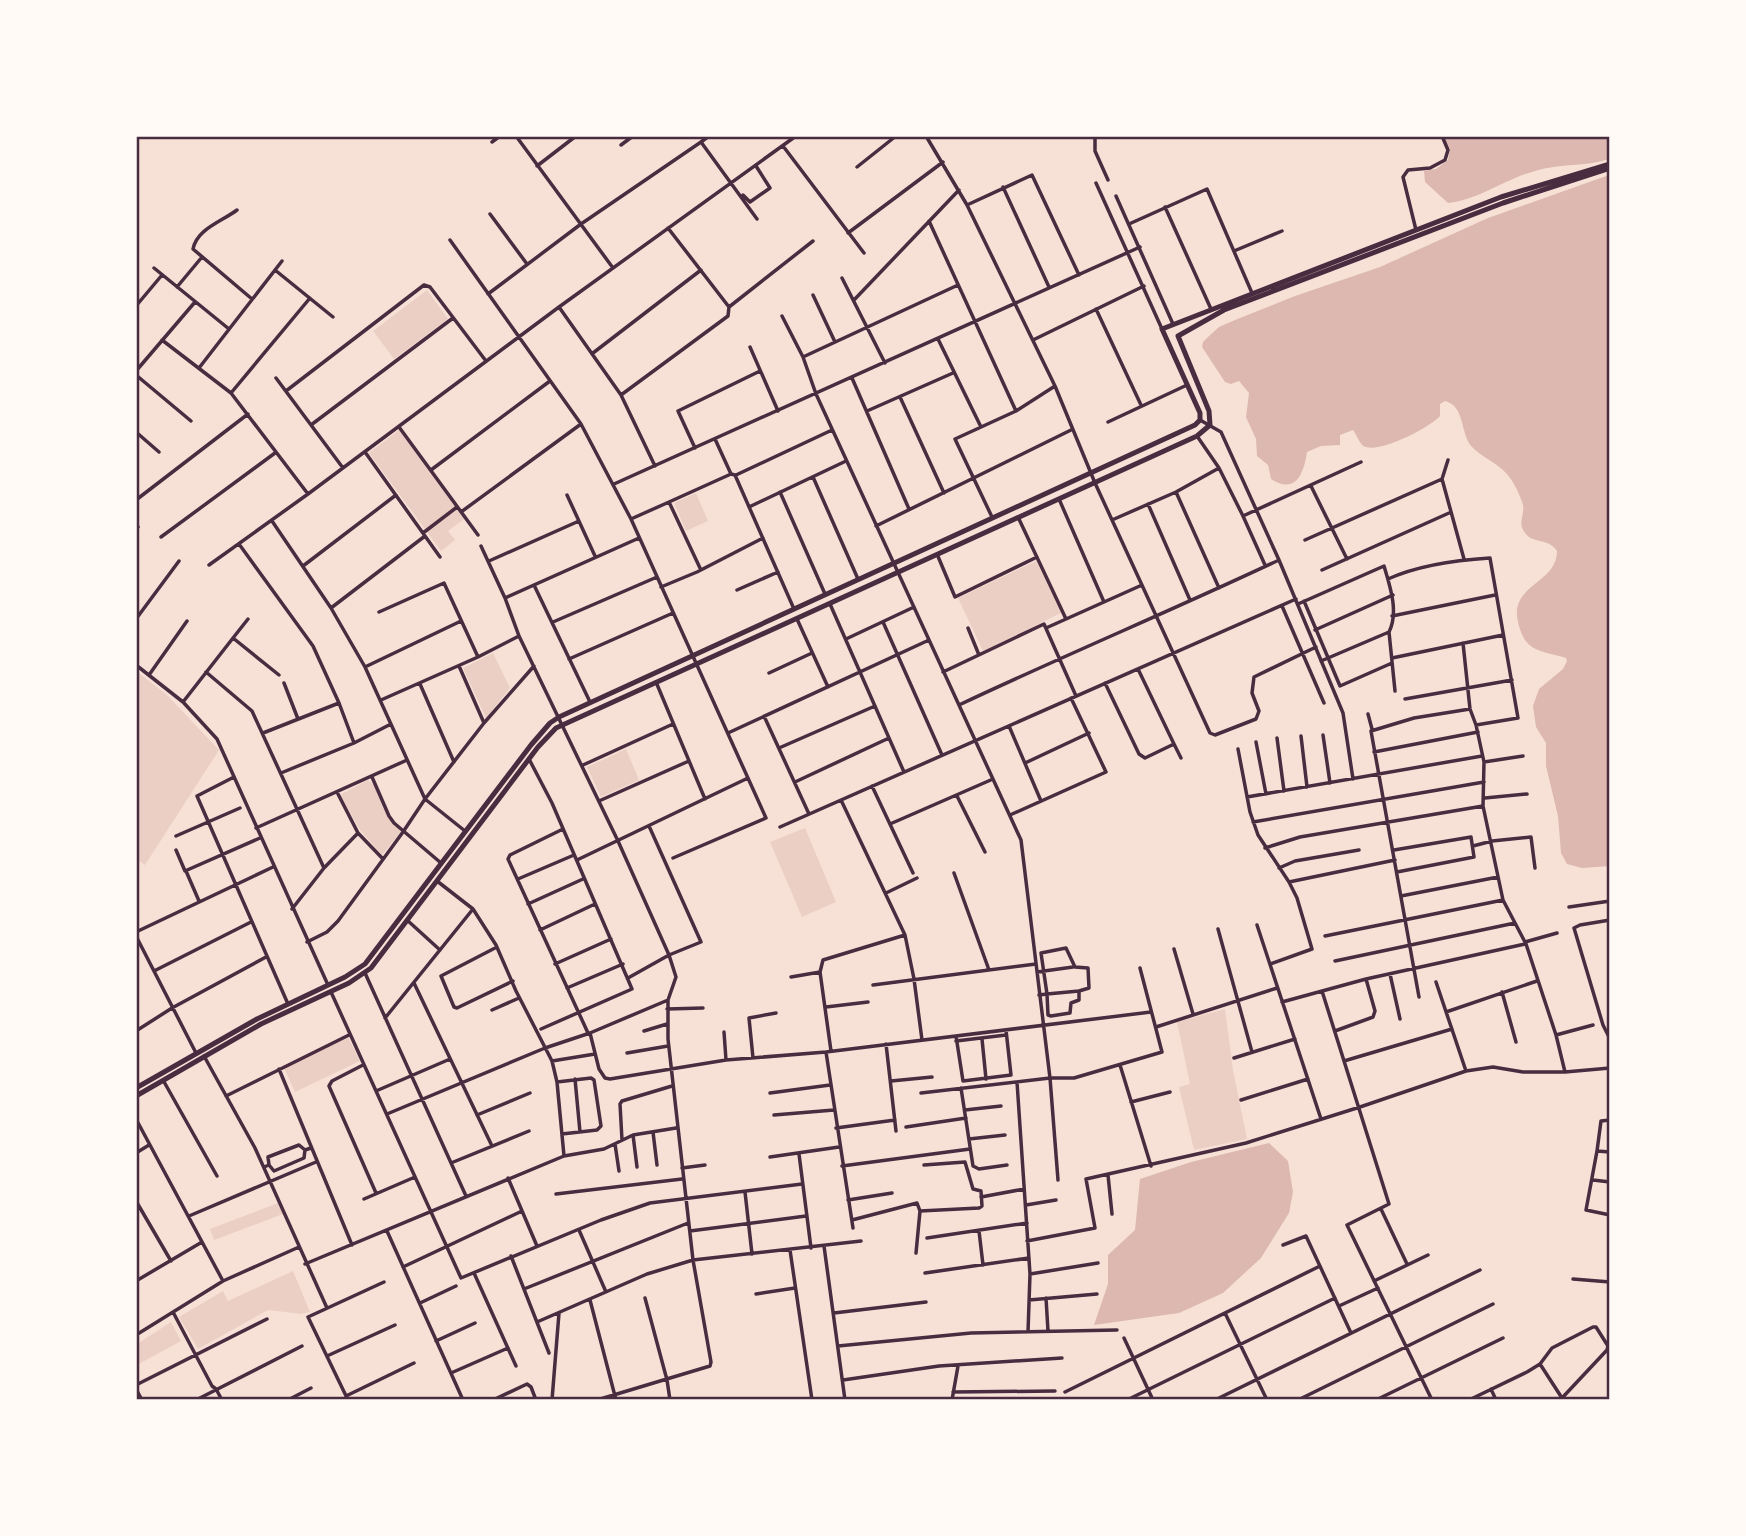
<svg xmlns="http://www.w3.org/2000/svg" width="1746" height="1536" font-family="Arial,sans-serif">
  <rect width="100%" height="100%" fill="#f7e1d7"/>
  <path fill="#ebcfc5" d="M427,290L448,319L394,359L373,331Z
    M399,430L464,519L448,531L455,540L441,551L369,453Z
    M696,493L708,521L686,531L674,503Z
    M1036,561L1061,613L983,651L958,598Z
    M493,653L510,688L486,718L463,668Z
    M136,671L166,694L219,750L145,865L136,859Z
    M626,749L639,780L601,797L587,767Z
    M368,780L374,785L383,808L401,832L382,855L360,830L340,795Z
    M805,828L836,902L802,917L770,842Z
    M1225,1009L1233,1070L1247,1139L1194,1150L1179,1087L1190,1084L1177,1022Z
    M348,1037L360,1061L295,1092L284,1068Z
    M278,1203L283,1214L214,1240L210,1229Z
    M293,1271L310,1312L301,1314L268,1310L198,1349L179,1317L223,1291L228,1301Z
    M171,1322L181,1341L137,1365V1344Z"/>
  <path fill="#dcb8b0" d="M1444,137H1609V159C1585,167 1560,163 1535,171C1505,179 1479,200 1448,203L1425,182L1424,171L1436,169L1448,160L1450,149Z
    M1609,175L1610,866L1582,868L1567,864L1561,853L1558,816L1546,766V743L1536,727L1533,706L1539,689L1563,669L1567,661L1566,658C1540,650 1525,653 1518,622C1509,584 1557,584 1557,551C1549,538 1533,544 1525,533C1516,522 1527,513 1522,502C1519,493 1513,480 1506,473C1496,462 1481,457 1471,446C1460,432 1465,406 1445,401L1440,404V416C1429,428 1382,452 1366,447C1360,446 1357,435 1353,430L1340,435V445L1321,446L1307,452C1304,473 1296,495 1271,479L1268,465L1257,456L1256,439L1246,417L1249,393L1239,381L1231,384L1225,382L1202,347L1203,342L1209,336L1219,327L1235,320L1295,296L1380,267L1488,218Z
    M1269,1143L1288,1161L1293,1192L1289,1213L1261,1258L1223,1293L1179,1313L1094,1325L1108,1284V1255L1135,1230L1140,1179L1191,1162Z"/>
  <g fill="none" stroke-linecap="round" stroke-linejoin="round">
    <path stroke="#4a2c40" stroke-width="3.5" d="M516,136L613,268
      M709,136L701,142L757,219
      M926,136L967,205L1055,386L1095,483L1210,733L1215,735L1256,719L1259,711L1252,693L1254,677L1316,647
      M1095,136V151L1108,180
      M492,142L500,136
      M621,145L633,136
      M783,146L864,253
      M537,166L576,136
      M857,167L896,136
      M1096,183L1162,329
      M1003,187L1049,287
      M743,195L750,202L770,188L756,166
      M1116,196L1173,324
      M967,205L1032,175L1079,275
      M1165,207L1211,309
      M237,210C221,222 197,229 193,249L252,299
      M490,214L527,264
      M929,221L1016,411L955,439L992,517
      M1129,224L1207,189L1252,293
      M1416,230L1403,177L1408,170L1430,168L1445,160L1448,150L1442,136
      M848,233L943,162
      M450,240L581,424L631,519L766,818L673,858
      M1234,251L1282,231
      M154,268L229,329
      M275,270L333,317
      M842,278L885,363
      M177,287L202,257
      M488,294L581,224L701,142
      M813,295L835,342
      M854,300L959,190
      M136,306L162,275
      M559,307L621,395L655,466
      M729,307L813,241
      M1096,309L1141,405
      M782,316L803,357L816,394L1021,840L1050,1078L1058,1180
      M938,339L981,427
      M162,340L231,393L308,494
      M1033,340L1144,286
      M750,347L778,411
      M593,353L701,270
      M803,357L958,285
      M199,368L282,261
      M136,371L195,302
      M136,375L191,421
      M276,378L343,468
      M852,378L909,509
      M286,391L424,285L430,287L486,361
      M231,393L310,298
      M621,395L728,316L729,307L668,228
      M900,397L944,493
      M867,411L953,373
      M1016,411L1055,386
      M1200,420L1221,432L1279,560L1343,713L1353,779
      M1108,422L1187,385
      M311,425L453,318
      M399,427L478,535
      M136,432L159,452
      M1197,436L1219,468L1243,516L1361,462
      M715,439L731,474L735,475L794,609
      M695,448L678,411L760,371
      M365,452L440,557
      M1448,460L1442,479L1464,559
      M431,470L550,381
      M736,475L832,430
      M813,477L858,579
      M614,484L1140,247
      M1311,486L1347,559
      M780,492L825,594
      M1176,492L1219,588
      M567,495L595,556
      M1059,499L1104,602
      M136,500L248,414
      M1148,504L1190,600
      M749,507L846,461
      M461,512L581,424
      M1243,516L1265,565
      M1018,517L1066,619
      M631,519L669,502
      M1112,520L1176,492L1219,468
      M272,521L331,608L365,667L425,799L465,831
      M876,526L1071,430
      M136,529L138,527
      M423,533L457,507
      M161,537L275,453
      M1305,540L1442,479
      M239,544L313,646L339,703L354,743
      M481,546L505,598L519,636L618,841L669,955L676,977L668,1000V1039L693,1260L711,1362L710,1366L597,1400
      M937,554L955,597L1037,557
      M489,561L579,521
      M209,565L308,494L559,307L796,136
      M303,566L396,495
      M700,568L669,502L731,474
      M1322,570L1449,513
      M1388,579C1419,565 1457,560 1490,558L1518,718L1476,725
      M534,585L590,702
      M661,587L697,572L763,538
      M737,590L778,572
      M505,598L639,538
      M1304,601L1340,686L1392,663
      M830,604L904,772
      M1298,604L1384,566C1390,586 1399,612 1389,632
      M1282,606L1324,703
      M331,608L425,536
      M379,612L444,583L478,657
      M1392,616L1495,595
      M136,619L179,561
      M797,619L828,687
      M553,622L657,577
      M883,622L942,755
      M968,628L979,655
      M1046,628L1142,585
      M1315,630L1393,595
      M233,638L248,619
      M846,639L914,607
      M1463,643L1470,709L1476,725L1484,762L1483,806L1503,900L1526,944L1556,1035L1565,1072
      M1392,658L1503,635
      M569,659L673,613
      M1321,661L1389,632L1395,691
      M136,665L183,702L217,739L328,985
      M459,666L484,723
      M365,667L461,621
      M206,672L252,711L324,868
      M943,672L1044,624L1076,696
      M769,673L812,653
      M149,675L187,621
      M656,682L705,799
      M284,683L298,719
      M1105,683L1139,754L1145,758L1174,744L1138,669
      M420,684L454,762
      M1405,699L1512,680
      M381,700L478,657L519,636
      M183,702L233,638L279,675
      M959,705C1065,655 1173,610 1279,560
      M1368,714L1372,729
      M764,716L809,814
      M1009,726L1041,801
      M263,733L339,703
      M728,733L929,640
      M1323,735L1330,783
      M1301,736L1307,787
      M1277,738L1284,791
      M1256,742L1266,794
      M1174,744L1181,758
      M779,748L875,706
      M1238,749L1250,812L1258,835L1289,882
      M1374,752L1478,732
      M529,759L552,803L632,989L541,1029
      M1484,762L1523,756
      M1025,763L1089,733
      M583,765L673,724
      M281,773L354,743L391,724
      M234,777L197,796L288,1004
      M372,777L389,816L394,823L441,863
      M795,782L889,738
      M872,786L913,873
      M338,794L358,833L383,859
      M957,796L985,852
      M1247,797L1482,756
      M1485,798L1527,794
      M841,800L905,935L914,979L922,1040
      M599,801L689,761
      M1010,815L1106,772L1071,698
      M1253,822L1484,782
      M890,824L993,779
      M780,827L1296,599
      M256,828L407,760
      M563,829L510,855L508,859L588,1033
      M176,836L240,808
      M1473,846L1492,841L1531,837L1535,868
      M1265,848L1300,837L1483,806
      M176,850L185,871L260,838
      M1394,850L1471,837L1474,857L1397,872
      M577,860L748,778
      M1279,868L1295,861L1359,850
      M186,871L199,901
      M954,873L989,970
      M518,879L574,855
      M886,893L917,878
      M1401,896L1498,877
      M528,904L583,879
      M1569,907L1610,901
      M292,909L324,868L358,833
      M473,909L496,945L516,991L552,1061L557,1082L564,1156
      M407,920L440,950
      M1610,920L1580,925L1574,928L1603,1025L1610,1039
      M1257,925L1321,1119
      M1218,929L1252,1052
      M540,930L595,904
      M136,932L273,867
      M136,936L196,1053
      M1325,936L1503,900
      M307,942L327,932L338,921L403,832L425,799L484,723L534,666
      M1525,942L1557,933
      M497,947L441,976L454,1007L457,1008L513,981
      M1174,949L1193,1014
      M1335,961L1515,923
      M555,964L611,939
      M1270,964L1312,949L1297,898L1289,882L1395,860
      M154,971L251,922
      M1037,972L1073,967
      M365,973L466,1196
      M1390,974L1400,1019
      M791,977L820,972
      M628,978L669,955L701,942L649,826
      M1436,982L1466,1071
      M414,983L492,1146
      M873,985L1036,964
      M567,988L623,964
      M1322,991L1389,1204L1347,1225L1432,1400
      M331,992L461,1278L601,1220L650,1203L802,1184
      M1502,992L1516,1042
      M1039,995L1047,994L1048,1015L1051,1016L1070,1013L1071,1003L1079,1000V991L1089,988L1088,968L1075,967L1066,948L1041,953L1047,994L1079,991
      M1419,997L1371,731L1414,718L1470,709
      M1282,1002L1366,979L1525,944
      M826,1007L868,1002
      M667,1009L703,1008
      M492,1010L519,998
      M1446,1012L1537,981
      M385,1018L473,909L437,881
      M1156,1027L1277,988
      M136,1031L172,1008L266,957
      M644,1031L667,1024
      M1335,1031L1373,1017L1375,1011L1366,979
      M724,1032L726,1060
      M590,1033L599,1069L605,1078L610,1079L726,1060L826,1052L1151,1012
      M1556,1035L1593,1025
      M956,1036L963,1081L1011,1075L1006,1030
      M982,1039L986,1079
      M956,1041L1006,1035
      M886,1044L896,1131
      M831,1051L820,972L823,960L905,935
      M826,1052L853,1228
      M627,1053L668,1046
      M204,1056L255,1148L327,1308
      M753,1058L749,1018L776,1013
      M1234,1058L1295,1039
      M552,1061L595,1054
      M1344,1061L1452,1029
      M363,1065L332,1081L329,1086L376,1193
      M1120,1065L1151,1166
      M279,1069L352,1245
      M575,1079L580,1132
      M163,1080L217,1176
      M891,1081L932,1077
      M557,1082L591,1078L594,1080L601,1126L597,1130L562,1134
      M1017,1082L1030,1274L1028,1332
      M961,1088L973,1166L979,1169L1007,1165
      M376,1091L450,1059
      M770,1093L830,1085
      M921,1093L1050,1078H1074L1162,1052L1140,968
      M226,1096L349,1035
      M1241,1100L1308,1079
      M1131,1102L1170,1092
      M965,1110L1001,1106
      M387,1114L545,1048L590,1033L668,1000
      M477,1115L530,1093
      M774,1115L834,1110
      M136,1119L223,1281
      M906,1127L966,1118
      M836,1128L895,1120
      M653,1132L657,1165
      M633,1135L637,1167
      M969,1139L1005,1135
      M622,1140L620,1104L622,1101L672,1086
      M615,1144L619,1171
      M1597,1151L1601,1121L1610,1120
      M1610,1152L1597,1151L1586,1210L1610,1215
      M136,1153L149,1145
      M799,1154L811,1248
      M770,1157L839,1147
      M451,1163L529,1131
      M269,1165L274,1171L304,1158L305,1150
      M842,1166L970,1149
      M264,1167L269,1165L268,1157L299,1145L305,1150L311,1148
      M682,1168L705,1165
      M1108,1175L1112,1214
      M508,1178L537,1246
      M1593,1180L1610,1182
      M745,1192L752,1254
      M556,1194L682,1179
      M981,1197L1024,1189
      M364,1199L415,1177
      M848,1200L892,1193
      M136,1201L171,1261
      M1026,1205L1056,1200
      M1381,1209L1407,1264
      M920,1211L979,1208L982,1206L981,1191L973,1189L965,1162L924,1165
      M189,1216L316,1162
      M852,1220L917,1203L920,1211L916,1253
      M579,1230L606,1292
      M387,1231L463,1400
      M690,1231L806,1216
      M979,1231L983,1265
      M927,1238L1027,1223
      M1027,1241L1095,1228L1086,1179L1246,1143L1360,1107L1466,1071L1493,1067L1523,1072H1565L1610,1068
      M1283,1245L1306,1236L1351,1333
      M824,1246L845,1400
      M790,1250L812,1400
      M511,1256L549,1353
      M305,1264L564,1156L604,1149L633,1135L676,1128
      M403,1267L522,1211
      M474,1273L516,1366
      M925,1273L1029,1258
      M1030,1274L1098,1263
      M1573,1279L1610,1282
      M136,1281L202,1242
      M1374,1281L1428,1255
      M524,1289L688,1223
      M756,1294L795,1288
      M645,1298L667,1380L670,1400
      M1046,1298L1048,1331
      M590,1300L616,1400
      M1029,1300L1097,1294
      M420,1303L456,1286
      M1339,1306L1378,1288
      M173,1312L212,1386L216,1389L222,1400
      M834,1313L926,1302
      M1225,1313L1267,1400
      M537,1322L647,1274L693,1260L861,1241
      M136,1335L223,1281L299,1247
      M1124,1338L1153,1400
      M436,1341L475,1323
      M838,1346L971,1333L1117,1330
      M327,1356L395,1325
      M451,1373L508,1348
      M843,1380L939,1366L1062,1358
      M136,1385L267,1319
      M136,1389L142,1400
      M1491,1389L1496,1400
      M953,1392L1055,1391
      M1065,1392L1320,1266
      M346,1396L414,1363
      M196,1400L302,1346
      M288,1400L311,1388
      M348,1400L308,1317L384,1282
      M493,1400L527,1384L531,1387L536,1400
      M552,1400L559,1313
      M952,1400L958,1366
      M1127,1400L1335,1298
      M1215,1400L1480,1270
      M1298,1400L1493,1304
      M1376,1400L1503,1338
      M1469,1400L1527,1372L1540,1364L1552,1348L1593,1327H1596L1608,1346L1607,1350L1562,1398L1540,1364"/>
    <path stroke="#4a2c40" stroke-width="5" d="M136,1088L257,1019L345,977L365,964L531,745L550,723L559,717L1195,425L1200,420V413L1162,329L1501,197L1610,164
      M136,1096L261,1024L349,983L371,968L538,747L556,728L1197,436L1210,425L1209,411L1178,336L1224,310L1503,203L1610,168"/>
  </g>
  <rect width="1746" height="1536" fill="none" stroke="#fffaf5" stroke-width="276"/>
  <rect x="138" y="138" width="1470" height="1260" fill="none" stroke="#4a2c40" stroke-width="2.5"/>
</svg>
